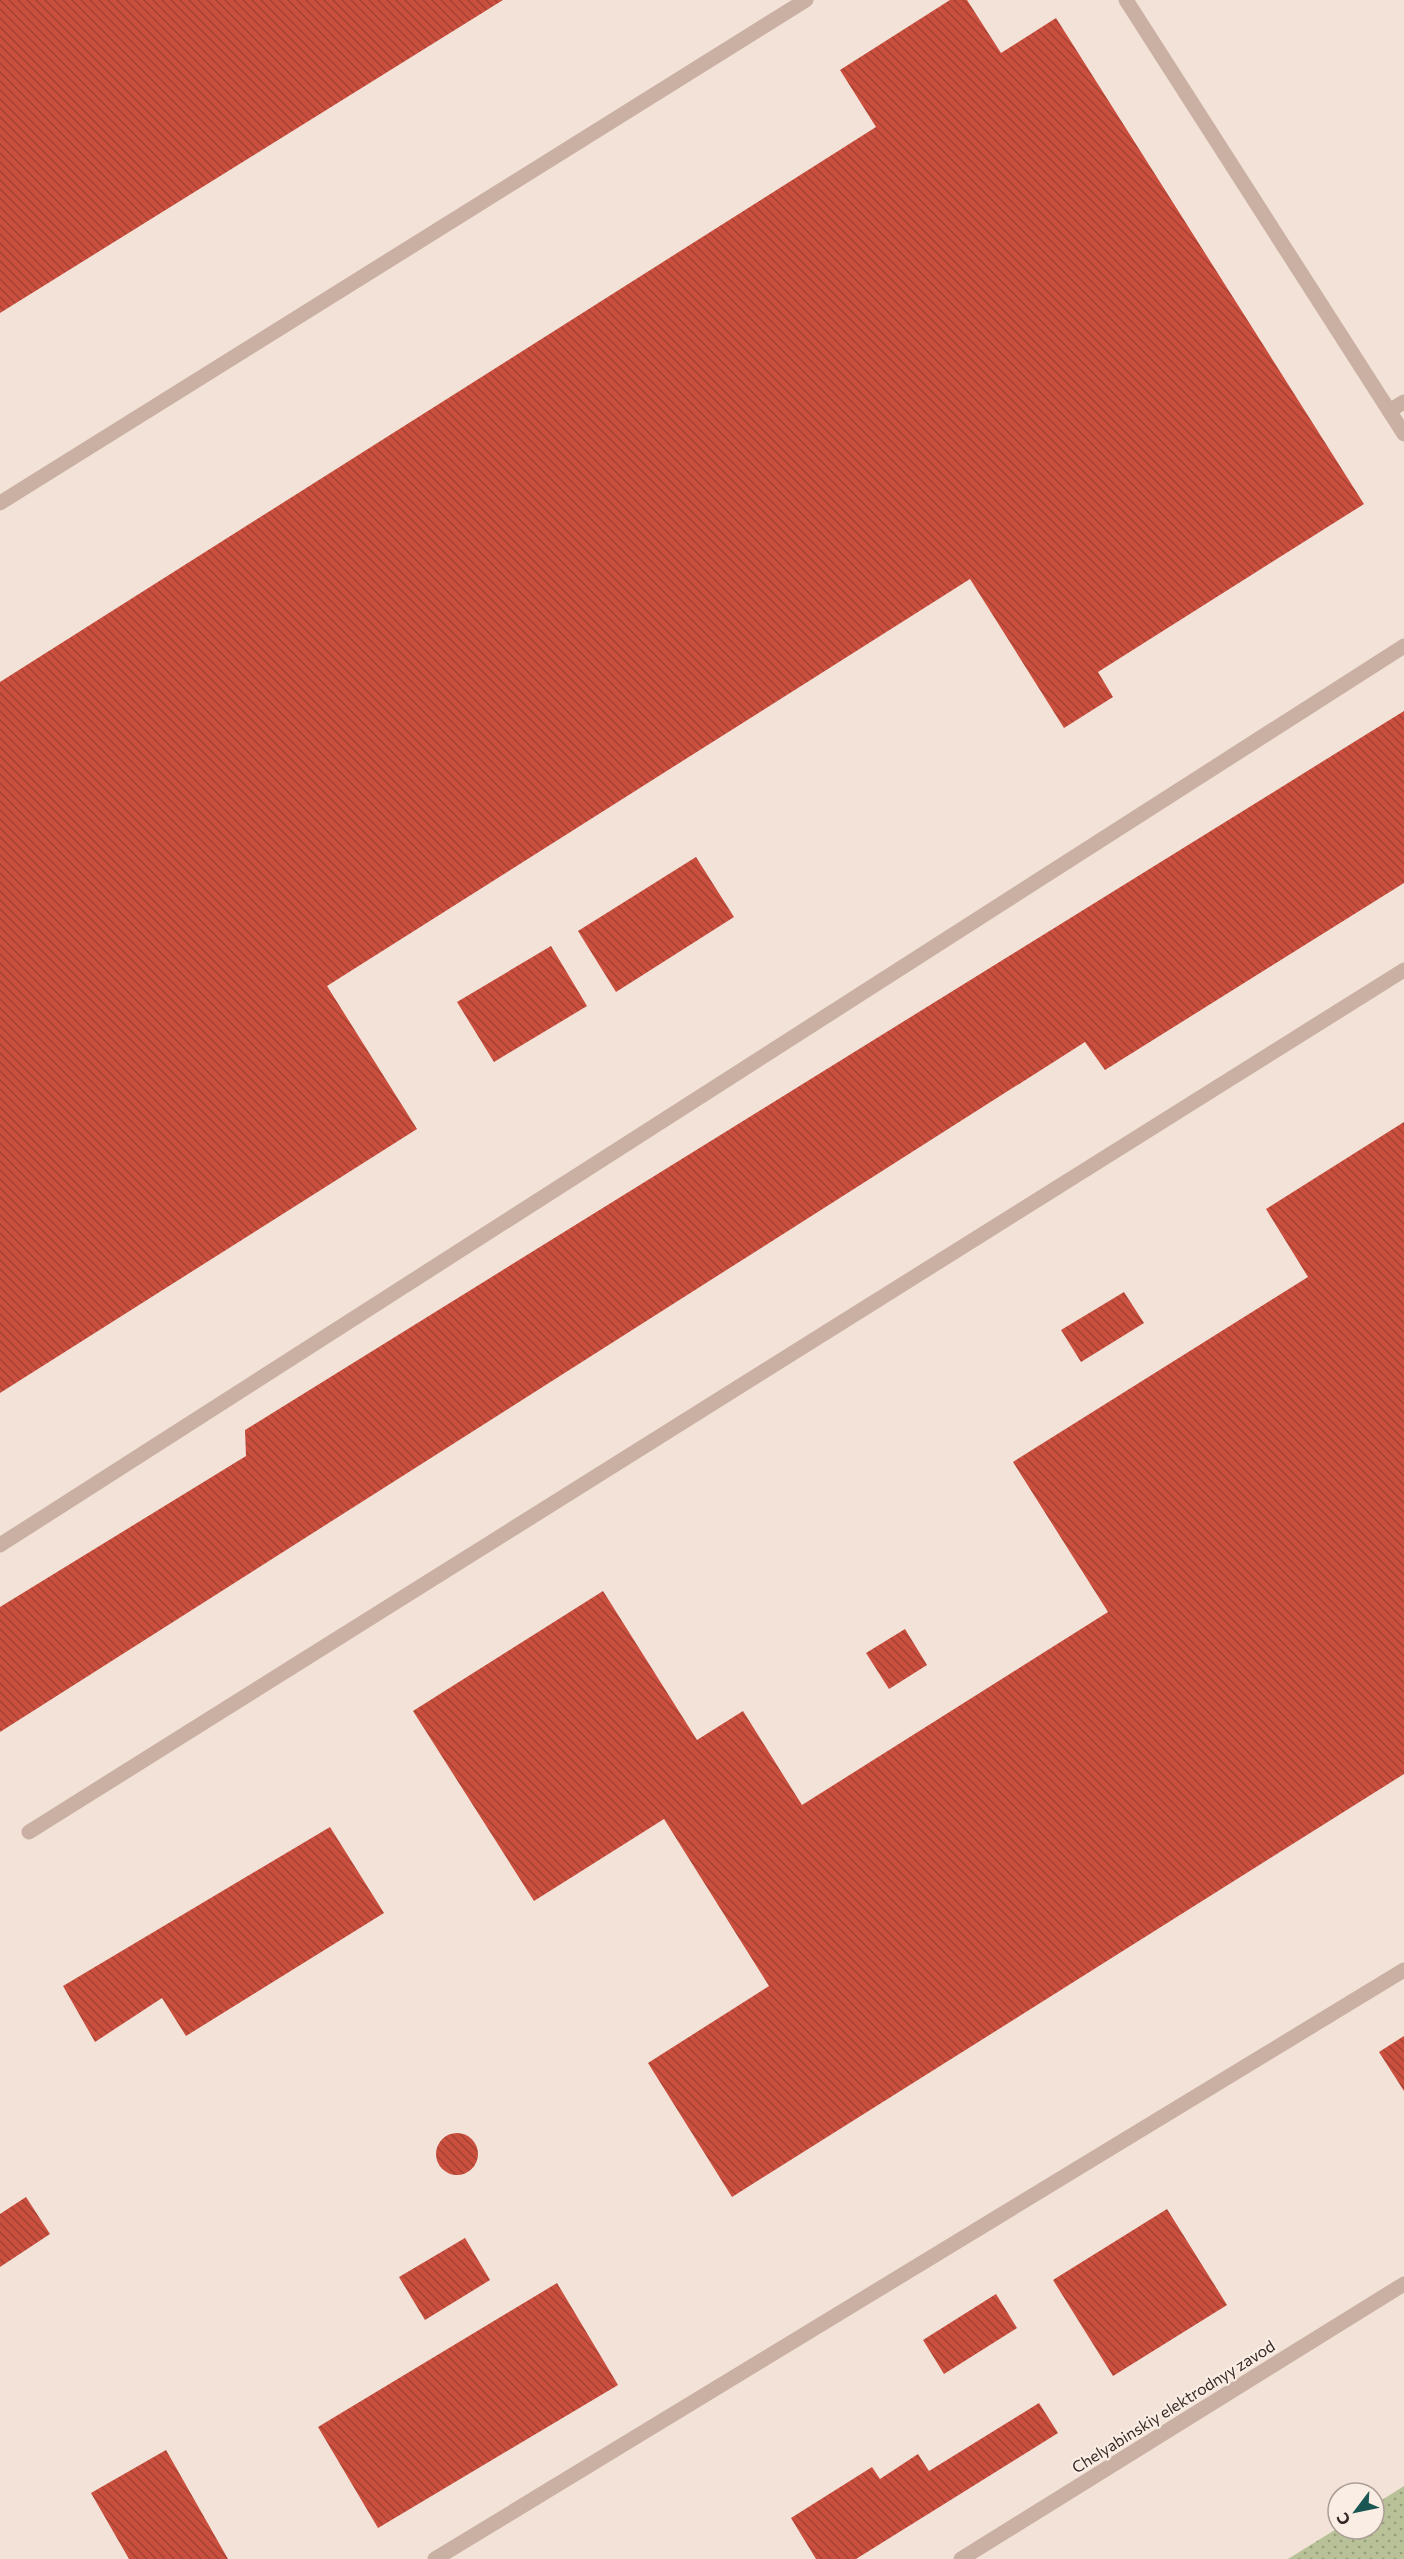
<svg xmlns="http://www.w3.org/2000/svg" width="1404" height="2559" font-family="Commissioner,sans-serif">
  <defs>
    <pattern id="garden-dots" width="8" height="8" patternUnits="userSpaceOnUse" patternTransform="scale(1.5)"><rect width="8" height="8" fill="#b8c197"/><path d="M2 2h.1M6 6h.1" fill="none" stroke="#969d7b" stroke-width="1.8" stroke-linecap="round"/></pattern>
    <pattern id="building-back-hatch" width="6" height="6" patternUnits="userSpaceOnUse" patternTransform="scale(1.5)"><rect width="6" height="6" fill="#ca4f3e"/><path d="M-1 5l2 2M0 0l6 6M5-1l2 2" fill="none" stroke="#a54234"/></pattern>
  </defs>
  <rect width="100%" height="100%" fill="#f2e2d8"/>
  <path fill="url(#garden-dots)" d="M1404,2486V2559H1288L1338,2528L1374,2529V2505Z"/>
  <path fill="url(#building-back-hatch)" d="M0,0H503L0,313Z
    M950,0H967L1001,53L1056,18L1364,504L1098,672L1113,697L1064,728L970,579L327,986L417,1129L0,1393V682L876,127L840,70Z
    M1404,711V883L1105,1070L1085,1042L0,1732V1607L246,1456L245,1430Z
    M696,857L734,917L616,992L578,931Z
    M551,946L587,1006L494,1062L457,1002Z
    M1404,1122V1774L732,2197L648,2063L769,1986L664,1819L534,1901L413,1711L603,1591L697,1740L743,1711L802,1805L1108,1612L1013,1462L1308,1277L1266,1209Z
    M1124,1292L1144,1323L1081,1362L1061,1330Z
    M905,1629L927,1665L889,1689L866,1653Z
    M330,1827L384,1913L186,2036L162,1998L95,2042L63,1986Z
    M1404,2036V2091L1379,2052Z
    M436 2154a21 21 0 1 1 42 0a21 21 0 1 1-42 0Z
    M26,2197L50,2234L0,2267V2214Z
    M1167,2209L1227,2305L1113,2376L1053,2280Z
    M465,2238L490,2280L425,2320L399,2277Z
    M557,2283L618,2385L378,2528L318,2427Z
    M996,2294L1017,2328L944,2374L923,2340Z
    M1039,2403L1058,2433L856,2559H816L791,2518L872,2467L880,2479L918,2454L929,2471Z
    M166,2450L228,2559H129L91,2493Z"/>
  <g fill="none" stroke-linecap="round" stroke-linejoin="round">
    <path stroke="#cab0a3" stroke-width="15" d="M1126,0L1404,434
      M1389,411L1404,402
      M0,503L806,0
      M0,1545L1404,646
      M29,1832L1404,970
      M435,2559L1404,1970"/>
    <path stroke="#cab0a3" stroke-width="15" d="M961,2559L1404,2284"/>
  </g>
  <g text-anchor="middle" dominant-baseline="central" stroke-width="4.5" stroke-linejoin="round" paint-order="stroke">
    <g font-size="16" fill="#352826" stroke="#f9ede4">
      <text transform="translate(1173 2406) rotate(-32)">Chelyabinskiy elektrodnyy zavod</text>
    </g>
  </g>
  <g transform="translate(1356 2511) rotate(238)"><circle r="28" fill="#f9ede4" stroke="#ab9e98" stroke-width="1.5"/>
  <path d="M0-4.5L10 22L0 15L-10 22Z" fill="#1a5754"/>
  <text y="-9" font-size="16" font-weight="bold" text-anchor="middle" fill="#352826">С</text>
  </g>
</svg>
